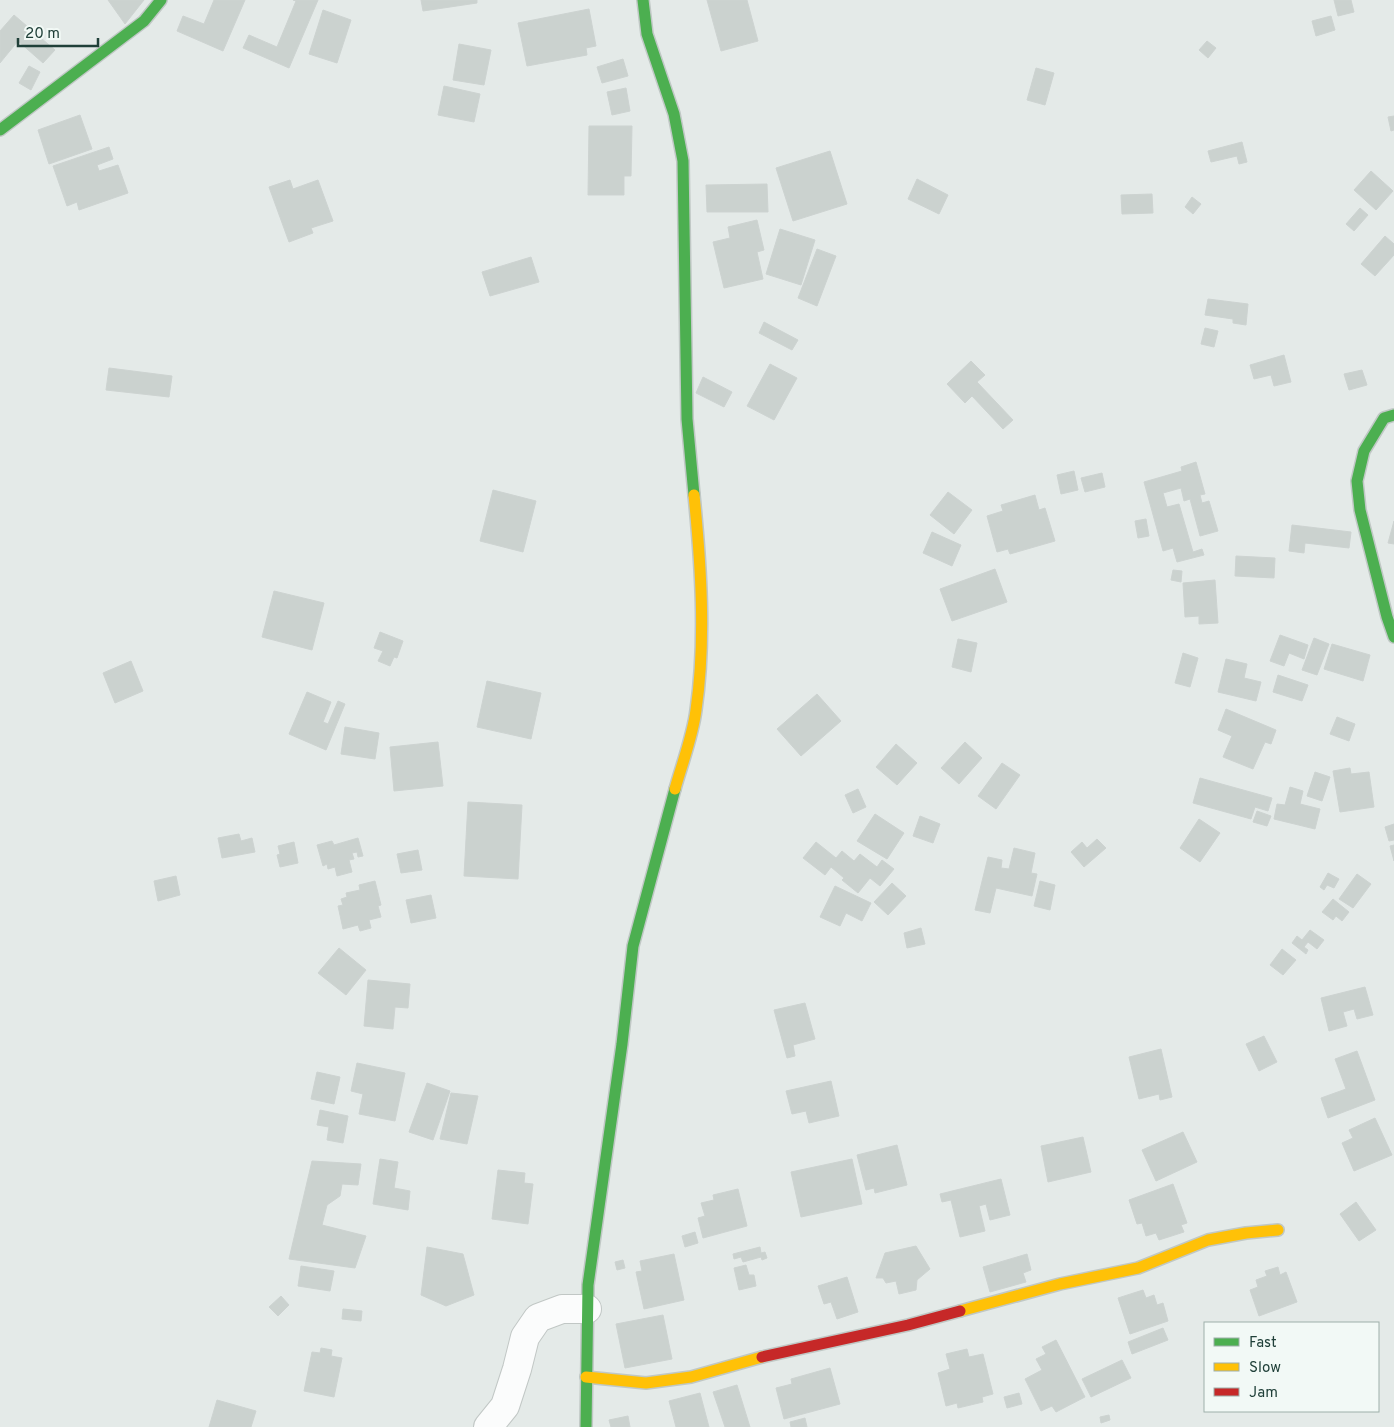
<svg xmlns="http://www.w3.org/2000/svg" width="1394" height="1427" font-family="Overpass,sans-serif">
  <rect width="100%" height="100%" fill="#e4eae8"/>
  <path fill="#cbd2cf" stroke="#cdd3d1" d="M108,0H144L125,24Z
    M214,0H245L223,51L177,31L183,16L204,24Z
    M293,0H318L289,68L243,48L249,35L277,47L296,1Z
    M421,0H477V3L423,11Z
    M707,0H747L758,41L721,51Z
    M1334,0H1351L1354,12L1338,16Z
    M589,9L596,46L586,48L587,55L527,66L518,23Z
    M323,10L351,20L337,63L309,54Z
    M14,15L55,50L43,63L18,41L0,63V31Z
    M1331,16L1335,30L1316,36L1312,21Z
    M1207,41L1216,48L1208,58L1199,50Z
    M459,44L491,50L484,85L453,80Z
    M623,59L628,76L602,83L597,67Z
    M29,66L40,72L31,90L19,83Z
    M1036,68L1054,73L1045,105L1027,100Z
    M444,86L480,94L474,122L438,115Z
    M626,88L630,111L612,115L607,92Z
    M80,115L92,149L49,164L38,130Z
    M1394,116V130L1391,131L1388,117Z
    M589,126H632L631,176H624V195H588Z
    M1242,142L1247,162L1239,164L1237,156L1211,162L1208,151Z
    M109,147L113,159L97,165L99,171L118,165L128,193L79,210L77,202L67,206L53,166Z
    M830,151L847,204L793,221L776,168Z
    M1371,171L1393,191L1376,210L1354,190Z
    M917,179L948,195L939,214L908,199Z
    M290,180L293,189L318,180L333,221L311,228L313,233L289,242L269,187Z
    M767,184L768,212H707L706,185Z
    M1152,194L1153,213L1122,214L1121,195Z
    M1192,197L1201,204L1193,214L1185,207Z
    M1360,208L1368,215L1354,231L1346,224Z
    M757,220L764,250L757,252L763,279L724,288L713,242L730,238L728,227Z
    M780,229L815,240L801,285L766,274Z
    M1385,236L1394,244V255L1375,276L1361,264Z
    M817,249L836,256L817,306L798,298Z
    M531,257L539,282L490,296L482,272Z
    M1208,299L1248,304L1246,325L1233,323V319L1205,315Z
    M764,322L798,340L792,350L759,333Z
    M1205,328L1218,331L1214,347L1201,344Z
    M1284,355L1291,382L1274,386L1271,375L1254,379L1250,365Z
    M971,361L985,375L977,382L1013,420L1003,429L972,396L965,403L947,384Z
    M770,364L797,378L774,420L747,406Z
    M109,368L172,376L169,397L106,390Z
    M1362,370L1367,385L1349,390L1344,374Z
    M703,377L732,392L724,407L696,393Z
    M1196,462L1205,494L1200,495L1202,503L1209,501L1218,531L1200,536L1190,499L1184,501L1181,488L1163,493L1167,507L1179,504L1193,552L1202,549L1204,555L1177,562L1173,548L1163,551L1144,482L1182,471L1181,467Z
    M1074,471L1078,490L1061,494L1057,475Z
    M1102,473L1105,487L1085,492L1081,478Z
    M493,490L536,501L523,552L480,541Z
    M948,492L972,510L954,534L930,515Z
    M1035,495L1039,510L1045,508L1055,541L1010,554L1008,549L997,552L987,516L1003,511L1001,505Z
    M1146,519L1149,536L1138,538L1135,521Z
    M1394,521V544L1388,543Z
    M1292,525L1351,532L1349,548L1305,543L1304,553L1289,551Z
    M932,532L961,545L952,566L923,553Z
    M1236,556L1275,558L1274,578L1235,576Z
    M995,569L1007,602L952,621L940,589Z
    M1173,570L1182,571L1181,582L1171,580Z
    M1215,580L1218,623L1199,624V616L1185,617L1183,583Z
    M274,591L324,603L312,650L262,637Z
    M380,632L403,641L397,658L394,657L390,666L378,661L383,651L374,648Z
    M1280,635L1308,645L1304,659L1289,653L1284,666L1270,661Z
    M1314,638L1329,644L1317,675L1302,670Z
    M958,639L977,643L971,672L952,667Z
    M1332,644L1370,655L1363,681L1324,669Z
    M1183,653L1198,658L1190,687L1175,683Z
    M1226,659L1247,664L1244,678L1261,682L1256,701L1218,692Z
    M131,661L143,691L115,703L103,673Z
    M1278,675L1308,685L1302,701L1273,692Z
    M487,681L541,693L531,739L477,727Z
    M307,692L331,702L323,722L328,724L338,701L345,704L326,750L289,734Z
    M817,694L841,721L801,756L777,729Z
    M1226,709L1276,730L1271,744L1265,742L1253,769L1223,757L1232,736L1218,730Z
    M1337,717L1355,724L1349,741L1330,734Z
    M345,727L379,733L375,759L341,754Z
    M438,742L443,786L394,791L390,747Z
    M965,742L982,758L959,784L941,768Z
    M896,744L917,763L897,785L876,767Z
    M1002,763L1020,775L996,809L978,796Z
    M1350,768L1351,774L1369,772L1374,807L1340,812L1333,771Z
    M1315,772L1330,777L1322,801L1307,796Z
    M1200,778L1272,798L1268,811L1255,807L1251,819L1193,803Z
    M1290,787L1303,791L1300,804L1320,809L1315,829L1274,819L1277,804L1285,805Z
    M858,789L866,807L853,813L845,795Z
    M468,802L522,805L518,879L464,876Z
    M1257,811L1271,816L1267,826L1253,822Z
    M875,814L904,833L887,859L857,841Z
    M920,816L940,824L933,843L913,836Z
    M1199,819L1220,833L1200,862L1180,848Z
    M1394,824V840L1389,841L1385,827Z
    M239,834L241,841L252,838L255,852L222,858L218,838Z
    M358,838L363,856L358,857L357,852L352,853L354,859L349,860L352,872L337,876L335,867L328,869L327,864L323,866L317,845L332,841L334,845Z
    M1097,839L1106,848L1084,867L1071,852L1082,842L1087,848Z
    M294,842L298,863L280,867L277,855L280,854L278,846Z
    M816,842L836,858L842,851L854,861L860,854L877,867L882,860L894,869L880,886L870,878L858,893L842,880L844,878L831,867L825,875L803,858Z
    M1394,845V861L1390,846Z
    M1014,848L1035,853L1031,873L1037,874L1032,896L996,888L990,913L975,910L988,857L1002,860L1001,868L1009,869Z
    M418,850L422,870L401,873L397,854Z
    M1328,873L1339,879L1334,888L1327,885L1324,890L1320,887Z
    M1357,874L1371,884L1353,908L1339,899Z
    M176,876L180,895L158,901L154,881Z
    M375,881L381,905L378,906L381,917L369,920L371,928L360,931L358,925L343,929L338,906L343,905L341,899L347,897L346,893L360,890L359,885Z
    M1040,881L1055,885L1050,910L1034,906Z
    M892,883L906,896L888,915L874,902Z
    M835,886L871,903L862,921L846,913L840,926L820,917Z
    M431,895L436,918L411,923L406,900Z
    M1333,899L1349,912L1342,921L1336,916L1333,920L1322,912Z
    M921,928L925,944L907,948L904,933Z
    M1310,930L1324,940L1317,949L1308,942L1304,947L1308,950L1306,954L1292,943L1297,936L1302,940Z
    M339,948L366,970L346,995L318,973Z
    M1282,949L1296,960L1283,975L1270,965Z
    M368,980L410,984L408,1008L395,1007L393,1029L364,1026Z
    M1365,987L1373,1015L1357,1019L1354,1009L1343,1012L1347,1026L1329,1031L1321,998Z
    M805,1003L815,1039L793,1045L795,1056L787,1058L774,1010Z
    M1264,1036L1277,1062L1259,1071L1246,1044Z
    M1161,1049L1172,1097L1160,1100L1159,1094L1139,1099L1129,1057Z
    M1357,1051L1375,1100L1328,1118L1321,1098L1346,1089L1335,1059Z
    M357,1063L405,1073L395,1121L359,1114L363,1094L351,1091Z
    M317,1072L340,1077L334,1104L311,1099Z
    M831,1081L839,1116L809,1123L806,1111L792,1114L786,1091Z
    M427,1083L450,1091L433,1140L409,1132Z
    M451,1093L478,1096L467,1144L440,1139Z
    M320,1110L348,1116L343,1143L327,1140L329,1127L317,1125Z
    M1375,1118L1392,1155L1354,1171L1342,1143L1353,1138L1349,1130Z
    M1183,1132L1197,1162L1156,1181L1142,1150Z
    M1083,1137L1091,1172L1048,1182L1041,1146Z
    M897,1145L907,1185L875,1193L874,1188L866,1190L857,1155Z
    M380,1159L398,1162L394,1188L410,1191L408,1210L373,1204Z
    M852,1159L862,1204L801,1217L791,1172Z
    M312,1161L361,1164L358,1185L342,1184L340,1196L327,1205L322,1225L366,1236L355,1268L289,1259Z
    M498,1170L525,1173L524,1183L533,1184L528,1224L492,1219Z
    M1001,1179L1010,1215L990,1220L986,1204L979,1206L985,1231L960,1237L951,1200L942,1202L940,1194Z
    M1173,1184L1187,1223L1181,1225L1184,1232L1159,1240L1156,1233L1146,1236L1142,1223L1137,1224L1129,1200Z
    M738,1189L747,1226L703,1238L698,1218L705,1216L701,1203L714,1200L713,1195Z
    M1356,1202L1376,1230L1359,1241L1340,1214Z
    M695,1232L698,1243L685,1247L682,1236Z
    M916,1246L930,1269L917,1280L916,1290L899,1294L896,1281L886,1283L883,1278H876L885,1253Z
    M427,1247L463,1254L474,1295L446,1306L421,1295Z
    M760,1247L761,1253L765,1252L767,1258L762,1260L761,1257L743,1262L741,1257L734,1259L733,1254Z
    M674,1254L684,1300L644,1309L636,1272L642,1271L640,1261Z
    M1027,1254L1031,1270L1023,1273L1026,1282L990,1292L983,1267Z
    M623,1260L625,1268L617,1270L615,1262Z
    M746,1265L749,1275H754L756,1286L739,1290L734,1268Z
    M301,1266L334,1271L330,1291L298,1286Z
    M1278,1267L1280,1275L1286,1272L1297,1302L1259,1316L1250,1290L1258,1287L1256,1280L1267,1276L1265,1271Z
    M847,1277L858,1312L837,1319L831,1302L824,1304L818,1286Z
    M1143,1290L1146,1298L1154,1295L1157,1305L1163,1303L1168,1321L1130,1334L1118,1298Z
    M281,1296L289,1305L278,1316L269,1307Z
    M343,1309L362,1311L361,1321L342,1319Z
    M663,1315L672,1359L625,1368L616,1324Z
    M1163,1328L1168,1340L1132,1354L1128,1342Z
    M1056,1340L1085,1397L1056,1412L1052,1406L1041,1411L1025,1379L1042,1370L1036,1359L1046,1354L1042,1347Z
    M321,1348L332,1350L331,1356L342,1358L334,1397L304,1391L312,1352L320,1353Z
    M967,1349L969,1357L983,1354L993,1394L982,1397L983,1402L958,1408L957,1403L946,1406L938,1373L950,1369L946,1354Z
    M1122,1360L1131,1378L1091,1397L1082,1379Z
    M830,1368L840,1404L784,1419L776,1388L792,1384L791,1379Z
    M737,1385L750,1427H725L713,1392Z
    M700,1393L709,1427H676L669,1401Z
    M1019,1393L1022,1404L1007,1408L1004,1397Z
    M217,1400L256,1411L251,1427H209Z
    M1109,1415L1110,1420L1101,1423L1100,1417Z
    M628,1416L630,1427H611L609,1420Z
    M805,1418L807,1427H791L790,1422Z"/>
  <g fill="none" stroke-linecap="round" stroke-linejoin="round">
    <defs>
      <path id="street" d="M488,1427L505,1406L517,1369L525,1337L538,1318L562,1309H587"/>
      <path id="fast" d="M643,0L647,34L674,114L683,161L687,419L694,495
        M0,130L144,21L161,0
        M1394,415L1384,418L1364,451L1357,481L1360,510L1387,617L1394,637
        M586,1427L588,1285L622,1044L633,946L675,789"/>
      <path id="slow" d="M675,789C682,764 693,735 696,710C706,641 701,565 694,495
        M960,1311L1060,1284L1138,1268L1208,1240L1246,1233L1278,1230
        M586,1377L646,1383L691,1377L762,1357"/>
      <path id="jam" d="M762,1357L908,1325L960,1311"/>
    </defs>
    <use href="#street" stroke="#c1c7c5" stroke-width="30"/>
    <use href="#fast" stroke="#c0c8c5" stroke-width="14"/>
    <use href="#slow" stroke="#c0c8c5" stroke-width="14"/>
    <use href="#jam" stroke="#c0c8c5" stroke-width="14"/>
    <use href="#street" stroke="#fbfcfc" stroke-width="28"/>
    <use href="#fast" stroke="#4caf50" stroke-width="11"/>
    <use href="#slow" stroke="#ffc107" stroke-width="11"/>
    <use href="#jam" stroke="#c62828" stroke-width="11"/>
  </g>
  <rect x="1204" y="1322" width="175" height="90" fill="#f2f9f6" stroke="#9eafaa"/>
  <rect x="1214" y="1338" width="25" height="8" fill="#4caf50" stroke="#9eafaa"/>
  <text x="1249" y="1347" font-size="15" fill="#204039">Fast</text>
  <rect x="1214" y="1363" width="25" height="8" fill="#ffc107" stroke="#9eafaa"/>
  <text x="1249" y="1372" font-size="15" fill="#204039">Slow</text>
  <rect x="1214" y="1388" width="25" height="8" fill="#c62828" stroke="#9eafaa"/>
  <text x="1249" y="1397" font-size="15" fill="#204039">Jam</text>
  <path d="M18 38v8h80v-8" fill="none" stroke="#204039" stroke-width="2.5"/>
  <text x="25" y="38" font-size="15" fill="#204039" stroke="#f2f9f6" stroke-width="4" paint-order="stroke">20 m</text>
</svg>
